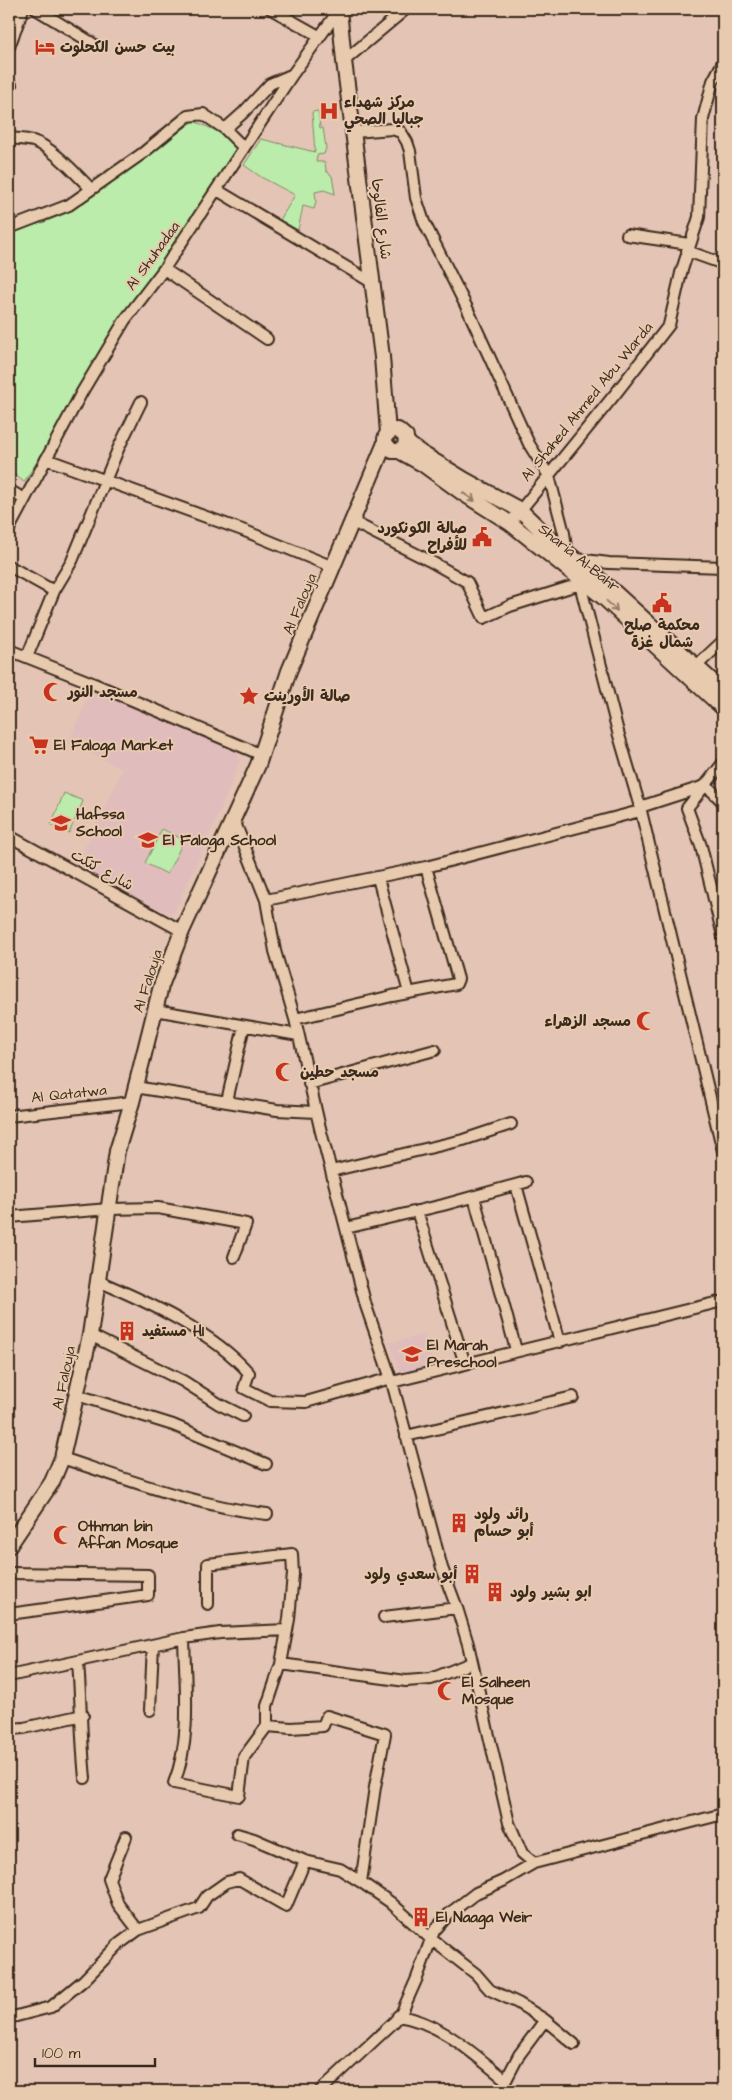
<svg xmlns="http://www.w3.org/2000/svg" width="732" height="2100" font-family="'Architects Daughter','Playpen Sans Arabic',sans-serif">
  <rect width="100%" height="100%" fill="#e4c4b5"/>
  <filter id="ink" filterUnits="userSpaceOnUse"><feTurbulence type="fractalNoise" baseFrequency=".02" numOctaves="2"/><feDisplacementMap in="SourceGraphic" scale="10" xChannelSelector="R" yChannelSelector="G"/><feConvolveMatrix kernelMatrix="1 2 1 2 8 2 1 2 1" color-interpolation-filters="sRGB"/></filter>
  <g filter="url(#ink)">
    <path fill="#e0bcbc" d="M92,689L236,747L238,750L239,762L220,811L173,914L164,911L75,869L123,769L68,743Z
      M423,1335L433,1365L400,1372L390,1343Z"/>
    <path fill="#bcecab" stroke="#7c8b64" d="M318,111L320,128H323L326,148L324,154L317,155L316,162H325L326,171L332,176L335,194L324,190L315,192L316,201L314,209L303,206L298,230L280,220L295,195L261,177L244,165L261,139L315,152L312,112Z
      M194,121L221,133L238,148L164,269L103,358L24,482L9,470V233L23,227L42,223L69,212Z
      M64,793L83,801L69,833L51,825Z
      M162,829L184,840L167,874L145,863Z"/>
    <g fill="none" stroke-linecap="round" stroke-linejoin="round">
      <defs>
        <path id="minor" d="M36,9L92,43
          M271,9L319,36
          M9,47L23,9
          M344,61L406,9
          M9,84L11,85L9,90
          M225,129L243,113L270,84L291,75
          M354,132L392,129L401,132L407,142L410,151L416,198L424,222L468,310L529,444L549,476L564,533L567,555
          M9,138C16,139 25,139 33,141C51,146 77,175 91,189
          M217,190L373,283
          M9,228L69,205L143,153L188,116L203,114L225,129L244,148
          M627,235L689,244
          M687,251L718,262L723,261
          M164,269L267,339
          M46,459L245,531L333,567
          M9,490L24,499
          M353,522L430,561L467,582L484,618L510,606L580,584
          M510,523L616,393L669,325L681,273L699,217L703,119L713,81L723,62
          M9,529L82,392L125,320L164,269L292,75L339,10
          M577,559L609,563L723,567
          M9,566L54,591L72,561L119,447L141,402
          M584,582L580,584L618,732L640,807L723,1151
          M9,650L92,683L262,755
          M27,657L54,591
          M692,670L723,641
          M723,763L687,808L701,846L723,936
          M706,785L723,802
          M640,807L705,786
          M234,820L266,900L275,951L295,1019L320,1128L366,1306L392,1382L442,1568L457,1608L468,1644L509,1823L522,1853L534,1863L723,1814
          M9,836L182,931
          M378,878L409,993
          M266,900L426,867L640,811
          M155,1010L298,1035
          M295,1019L392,996L456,984L458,979L426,867
          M309,1084L435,1050
          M135,1087L277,1110L316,1112
          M227,1101L244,1026
          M9,1116L132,1102
          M331,1171L463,1140L511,1124
          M516,1185L560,1342
          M474,1197L516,1350
          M417,1211L465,1364
          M9,1217L109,1209L158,1208L246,1224L234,1257
          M346,1228L443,1205L526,1182
          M98,1281C148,1302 213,1332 249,1373L244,1388L270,1401L306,1402L391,1378
          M90,1335L183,1381L219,1404L243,1416
          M392,1382L723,1301
          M77,1395L173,1425L266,1464
          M406,1436L573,1397
          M62,1458C129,1480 197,1506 267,1514
          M9,1573L148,1575V1595L9,1614
          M384,1617L457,1608
          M184,1638C185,1686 192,1738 174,1783L239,1796L244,1757L267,1726V1706L281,1664L289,1619L293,1574L292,1554L208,1564V1604
          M78,1661C81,1700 81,1739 85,1778
          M281,1664L406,1681L431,1679L471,1663
          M9,1676L184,1638L220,1633L287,1630
          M150,1710L153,1645
          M267,1726L291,1728L323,1726L327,1716L385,1734L375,1787L361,1882
          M9,1729L24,1728L83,1715
          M237,1834L254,1839L305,1861
          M126,1837L109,1879L118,1904L138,1930
          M398,2016C441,2022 473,2054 506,2080L519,2055L545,2020
          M9,2018L51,2007L84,1980L119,1944L138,1930L199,1908L207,1896L227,1882L239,1879L286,1906L305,1861L340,1869L361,1882L390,1902L431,1939L476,1974L490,1990L518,2003L545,2020L574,2044
          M320,2091L394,2022L402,2012L417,1978L434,1931L450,1913L476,1893L503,1881L534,1863"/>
        <path id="secondary" d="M339,9L344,61L382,357L388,433
          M406,440L410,445L421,453L465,480L520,510L546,535L613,591L723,691
          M399,451L424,465L464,494L510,523L604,598L723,708
          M9,1546L52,1482L62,1458L90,1335L117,1151L132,1102L161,986L182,931L258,765L289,671L385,443C384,435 389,430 398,430L406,437L405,447L399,451H392L385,443"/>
      </defs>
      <use href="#minor" stroke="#3b2a1e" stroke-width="14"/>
      <use href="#secondary" stroke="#3b2a1e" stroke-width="18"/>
      <use href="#minor" stroke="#e8cbaf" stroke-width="10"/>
      <use href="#secondary" stroke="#e8cbaf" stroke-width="14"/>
    </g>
    <defs><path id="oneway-shaft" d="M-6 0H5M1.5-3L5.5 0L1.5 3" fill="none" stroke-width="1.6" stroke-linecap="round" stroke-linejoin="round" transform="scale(1.25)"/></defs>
    <g stroke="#927a66">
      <use href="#oneway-shaft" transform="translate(469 497) rotate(33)"/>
      <use href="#oneway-shaft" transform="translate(612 606) rotate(43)"/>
    </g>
  </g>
  <defs>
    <symbol id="hotel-bare" viewBox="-9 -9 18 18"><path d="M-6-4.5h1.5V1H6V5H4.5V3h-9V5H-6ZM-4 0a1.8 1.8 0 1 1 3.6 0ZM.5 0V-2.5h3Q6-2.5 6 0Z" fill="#c8321e" stroke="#e8cbaf" stroke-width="2.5" paint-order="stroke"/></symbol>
    <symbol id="hospital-bare" viewBox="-9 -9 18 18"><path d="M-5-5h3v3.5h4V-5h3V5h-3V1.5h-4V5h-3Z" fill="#c8321e" stroke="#e8cbaf" stroke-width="2.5" paint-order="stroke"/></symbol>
    <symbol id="civic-bare" viewBox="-9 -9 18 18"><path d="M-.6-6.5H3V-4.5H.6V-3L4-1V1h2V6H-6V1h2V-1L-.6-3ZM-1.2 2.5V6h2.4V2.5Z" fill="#c8321e" stroke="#e8cbaf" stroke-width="2.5" paint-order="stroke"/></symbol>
    <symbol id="mosque-bare" viewBox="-9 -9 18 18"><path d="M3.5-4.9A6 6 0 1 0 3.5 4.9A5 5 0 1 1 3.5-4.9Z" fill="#c8321e" stroke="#e8cbaf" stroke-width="2.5" paint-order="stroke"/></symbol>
    <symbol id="sight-bare" viewBox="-9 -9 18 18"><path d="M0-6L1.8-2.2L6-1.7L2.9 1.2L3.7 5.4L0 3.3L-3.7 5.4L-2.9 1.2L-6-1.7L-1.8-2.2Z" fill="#c8321e" stroke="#e8cbaf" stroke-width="2.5" paint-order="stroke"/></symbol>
    <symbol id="supermarket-bare" viewBox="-9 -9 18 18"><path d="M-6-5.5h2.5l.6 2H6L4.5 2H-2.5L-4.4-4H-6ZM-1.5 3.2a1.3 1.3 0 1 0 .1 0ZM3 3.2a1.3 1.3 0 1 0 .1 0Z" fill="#c8321e" stroke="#e8cbaf" stroke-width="2.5" paint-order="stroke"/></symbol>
    <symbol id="school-bare" viewBox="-9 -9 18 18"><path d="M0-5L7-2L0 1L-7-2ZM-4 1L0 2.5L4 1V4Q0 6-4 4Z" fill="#c8321e" stroke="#e8cbaf" stroke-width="2.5" paint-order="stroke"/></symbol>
    <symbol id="building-bare" viewBox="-9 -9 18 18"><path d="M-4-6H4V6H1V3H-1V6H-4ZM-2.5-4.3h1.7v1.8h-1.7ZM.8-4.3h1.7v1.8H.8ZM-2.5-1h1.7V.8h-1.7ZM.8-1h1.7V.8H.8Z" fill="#c8321e" stroke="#e8cbaf" stroke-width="2.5" paint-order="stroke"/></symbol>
  </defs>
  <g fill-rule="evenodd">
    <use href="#hotel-bare" x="31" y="33" width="28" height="28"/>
    <use href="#hospital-bare" x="315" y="97" width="28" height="28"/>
    <use href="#civic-bare" x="468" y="523" width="28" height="28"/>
    <use href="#civic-bare" x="648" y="589" width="28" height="28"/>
    <use href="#mosque-bare" x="39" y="678" width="28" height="28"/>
    <use href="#sight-bare" x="235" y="682" width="28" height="28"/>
    <use href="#supermarket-bare" x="25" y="731" width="28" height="28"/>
    <use href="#school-bare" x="47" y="809" width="28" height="28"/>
    <use href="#school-bare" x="134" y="826" width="28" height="28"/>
    <use href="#mosque-bare" x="632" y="1007" width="28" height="28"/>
    <use href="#mosque-bare" x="271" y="1058" width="28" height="28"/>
    <use href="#building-bare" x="113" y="1317" width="28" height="28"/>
    <use href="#school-bare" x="398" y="1340" width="28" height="28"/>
    <use href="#building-bare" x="445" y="1509" width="28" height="28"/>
    <use href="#mosque-bare" x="49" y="1521" width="28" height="28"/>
    <use href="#building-bare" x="458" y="1560" width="28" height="28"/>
    <use href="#building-bare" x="481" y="1578" width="28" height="28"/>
    <use href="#mosque-bare" x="433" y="1677" width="28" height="28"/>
    <use href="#building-bare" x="407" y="1903" width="28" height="28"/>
  </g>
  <g text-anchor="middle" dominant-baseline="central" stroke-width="4" stroke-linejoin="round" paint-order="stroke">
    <g font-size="15" font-weight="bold" fill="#3b2a1e" stroke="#e8cbaf" text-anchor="start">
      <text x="60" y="47">بيت حسن الكحلوت</text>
      <text x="344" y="102">مركز شهداء<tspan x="344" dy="17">جباليا الصحي</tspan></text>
      <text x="467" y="528" text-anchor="end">صالة الكونكورد<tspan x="467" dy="17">للأفراح</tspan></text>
      <text x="662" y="625" text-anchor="middle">محكمة صلح<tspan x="662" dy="17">شمال غزة</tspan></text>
      <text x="68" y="692">مسجد النور</text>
      <text x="264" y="696">صالة الأورينت</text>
      <text x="54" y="745">El Faloga Market</text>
      <text x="76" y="814">Hafssa<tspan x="76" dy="17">School</tspan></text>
      <text x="163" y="840">El Faloga School</text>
      <text x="631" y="1021" text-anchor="end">مسجد الزهراء</text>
      <text x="300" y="1072">مسجد حطين</text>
      <text x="142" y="1331">مستفيد HI</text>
      <text x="427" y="1345">El Marah<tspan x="427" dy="17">Preschool</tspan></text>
      <text x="474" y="1514">رائد ولود<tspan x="474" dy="17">أبو حسام</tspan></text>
      <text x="78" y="1526">Othman bin<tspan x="78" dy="17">Affan Mosque</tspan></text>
      <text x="457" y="1574" text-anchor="end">أبو سعدي ولود</text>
      <text x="510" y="1592">ابو بشير ولود</text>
      <text x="462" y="1682">El Salheen<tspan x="462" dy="17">Mosque</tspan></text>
      <text x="436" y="1917">El Naaga Weir</text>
    </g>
    <g font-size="15" fill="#3b2a1e" stroke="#e8cbaf">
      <text transform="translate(381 219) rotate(83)">شارع الفالوجا</text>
      <text transform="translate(153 256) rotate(-54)">Al Shuhadaa</text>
      <text transform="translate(587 402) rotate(-51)">Al Shahed Ahmed Abu Warda</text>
      <text transform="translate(579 558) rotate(39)">Sharia Al-Bahr</text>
      <text transform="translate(300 604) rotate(-67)">Al Falouja</text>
      <text transform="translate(102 870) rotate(29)">شارع كتكت</text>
      <text transform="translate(148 981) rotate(-72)">Al Falouja</text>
      <text transform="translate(69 1094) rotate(-6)">Al Qatatwa</text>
      <text transform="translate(64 1378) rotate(-78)">Al Falouja</text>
    </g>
  </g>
  <rect width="732" height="2100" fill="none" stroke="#e8cbaf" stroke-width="30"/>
  <rect x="15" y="15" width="702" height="2070" fill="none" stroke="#3b2a1e" stroke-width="2" filter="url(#ink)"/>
  <path d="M35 2058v8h120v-8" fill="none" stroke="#3b2a1e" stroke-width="2.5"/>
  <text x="42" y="2058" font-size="15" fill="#3b2a1e" stroke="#e8cbaf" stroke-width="4" paint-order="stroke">100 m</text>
</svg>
